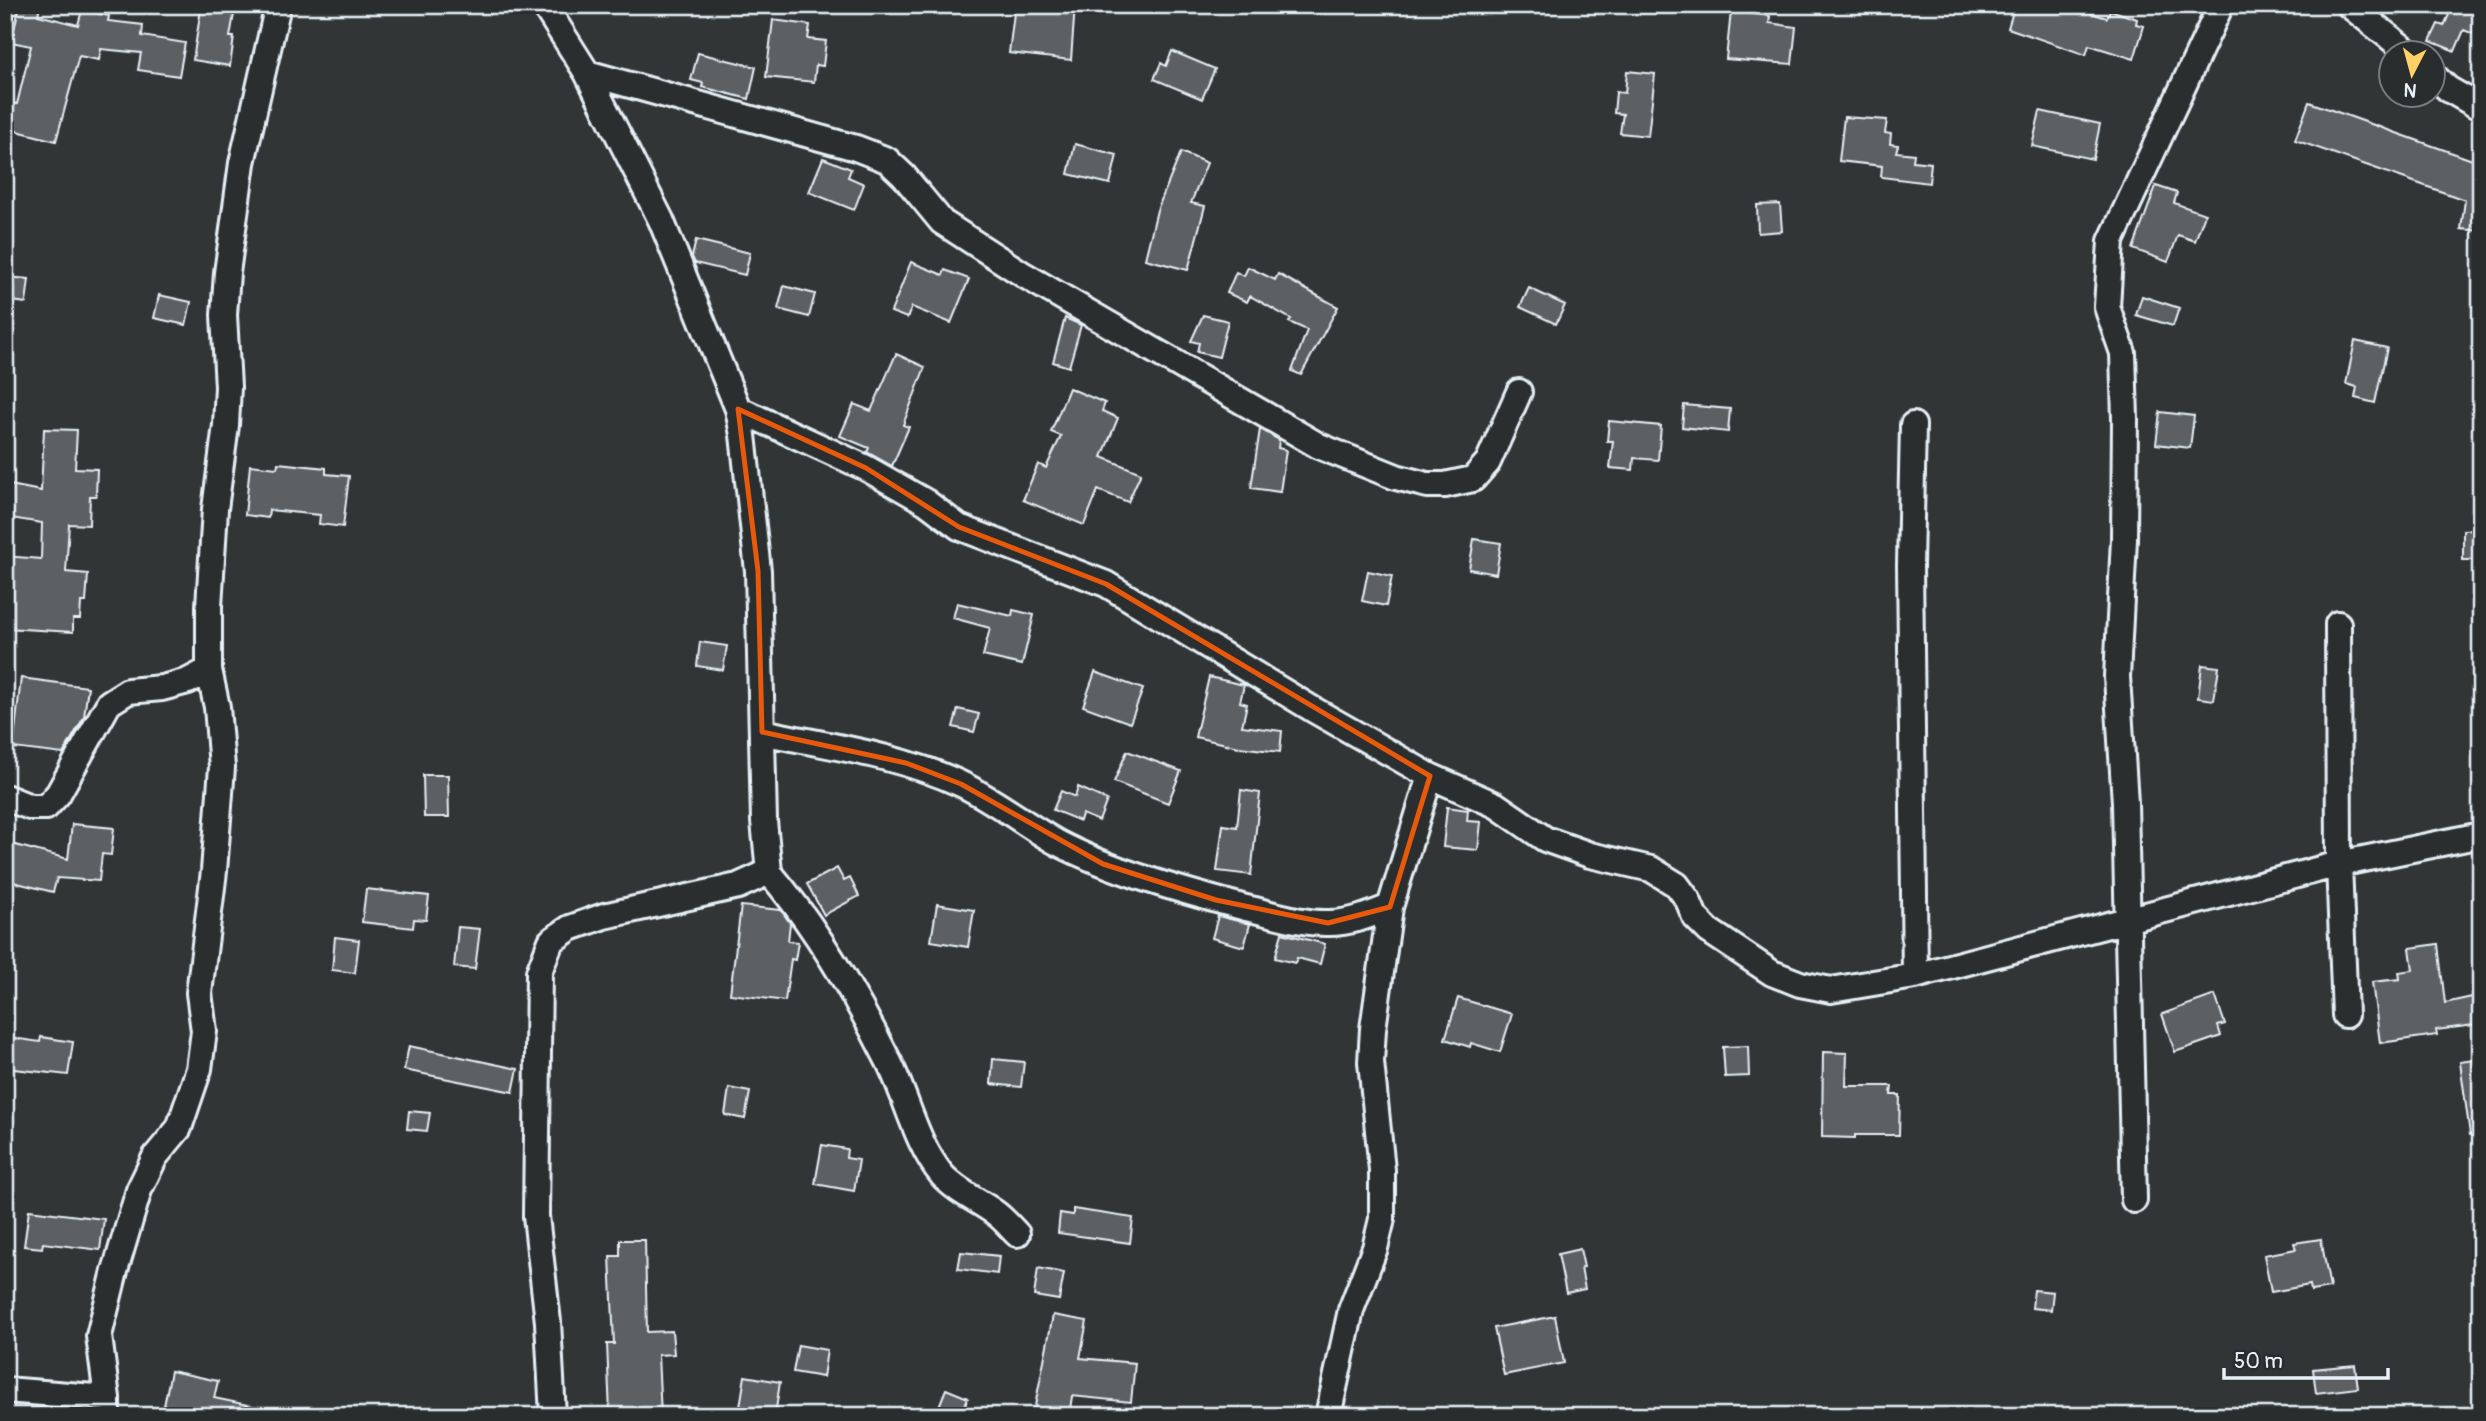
<svg xmlns="http://www.w3.org/2000/svg" width="2486" height="1421" font-family="Pangolin,sans-serif">
  <rect width="100%" height="100%" fill="#323536"/>
  <filter id="ink" filterUnits="userSpaceOnUse"><feTurbulence type="fractalNoise" baseFrequency=".0143" numOctaves="2"/><feDisplacementMap in="SourceGraphic" scale="14" xChannelSelector="R" yChannelSelector="G"/><feConvolveMatrix kernelMatrix="1 2 1 2 8 2 1 2 1" color-interpolation-filters="sRGB"/></filter>
  <g filter="url(#ink)">
    <path fill="#5c6063" stroke="#e8f1f8" stroke-width="2" d="M20,5H40L38,15L78,25L82,10L109,16L108,21L143,25L142,36L185,43L179,76L138,70L141,53L101,49L99,60L79,56L56,141L5,128L11,103L17,104L31,46L11,42Z
      M1015,5H1075L1071,60L1009,53Z
      M2015,5H2076L2075,8L2107,18L2110,10L2137,19L2136,24L2144,26L2134,59L2089,45L2086,55L2008,28Z
      M2453,5H2481V37L2464,30L2455,51L2430,41L2438,24L2444,26Z
      M201,9L234,14L230,37H234L230,66L193,60Z
      M1731,11L1770,16L1769,23L1796,27L1792,64L1726,59Z
      M773,20L810,25L808,39L826,41L823,66L816,65L814,82L766,77Z
      M1172,51L1215,69L1202,99L1154,79L1161,63L1166,66Z
      M698,53L756,67L749,99L702,87L703,83L691,80Z
      M1627,71L1655,74L1648,136L1620,133L1623,114L1614,113L1616,92L1625,93Z
      M2309,102L2481,163V231L2461,229L2465,200L2295,140Z
      M2040,111L2100,124L2093,159L2032,146Z
      M1844,117L1887,120L1885,133L1891,134L1890,144L1898,145L1896,152L1914,154L1913,161L1931,163L1929,183L1881,177L1882,166L1839,161Z
      M1075,144L1117,155L1110,184L1068,174Z
      M1181,152L1207,163L1191,203L1205,206L1188,270L1145,259L1157,210Z
      M823,158L851,169L848,177L864,184L854,210L809,192Z
      M2156,186L2177,193L2174,203L2205,214L2195,241L2178,235L2168,262L2133,249Z
      M1780,204L1782,231L1758,233L1757,205Z
      M696,240L750,253L745,275L695,263L692,257Z
      M911,262L943,275L945,270L969,279L951,323L912,307L907,318L891,312Z
      M1248,267L1275,280L1278,274L1338,307L1301,375L1292,371L1307,330L1289,322L1291,319L1250,296L1247,302L1227,293L1236,272L1244,276Z
      M5,277L29,279L26,303L5,300Z
      M784,286L815,294L809,317L778,309Z
      M1529,288L1565,305L1556,324L1520,307Z
      M159,295L191,302L186,325L154,318Z
      M2142,296L2179,308L2173,326L2136,315Z
      M1203,315L1228,321L1219,357L1197,352L1199,343L1191,341Z
      M1065,318L1081,325L1069,367L1053,362Z
      M2355,341L2387,348L2375,403L2355,398L2357,387L2346,384Z
      M896,354L925,367L903,425L909,427L892,466L867,452L869,448L840,436L854,404L871,411Z
      M1069,388L1105,403L1102,411L1118,418L1102,457L1141,473L1128,502L1098,490L1084,525L1023,500L1038,464L1046,468L1061,436L1051,432Z
      M1684,405L1730,409L1728,432L1682,427Z
      M2160,412L2194,416L2190,448L2156,444Z
      M1609,421L1661,426L1658,460L1634,458L1633,470L1610,468L1613,441H1607Z
      M44,429L77,430L75,468L97,469L96,496H90L89,525L69,524L66,572L88,574L86,602H81L80,619H73V632L5,628V556L41,559L42,523L5,517V484L41,491Z
      M1260,429L1279,440L1278,448L1286,450L1280,492L1251,488Z
      M278,463L326,468V474L349,476L343,527L319,524L320,515L269,510L268,518L245,515L250,465L277,468Z
      M2481,529V560H2463V530Z
      M1474,539L1501,543L1496,574L1469,569Z
      M1368,571L1392,576L1386,606L1362,601Z
      M957,603L1012,616L1013,610L1034,615L1022,665L983,656L990,628L953,618Z
      M700,642L727,646L723,670L697,666Z
      M2202,665L2219,667L2214,700L2198,698Z
      M1095,672L1143,689L1130,723L1083,706Z
      M1209,677L1244,685L1240,702L1247,704L1242,726L1282,731L1280,752L1239,747L1195,737Z
      M21,678L88,687L84,717L63,754L13,748Z
      M958,709L979,714L974,732L953,727Z
      M1127,751L1181,771L1168,803L1114,782Z
      M423,775H448L449,817H424Z
      M1078,787L1107,800L1099,821L1082,814L1080,821L1053,810L1061,791L1075,797Z
      M1241,790L1260,793L1251,875L1217,871L1223,825L1237,827Z
      M1447,807L1468,810L1467,821L1481,822L1478,850L1443,847Z
      M72,824L114,828L111,855L102,854L99,881L57,878L53,892L5,880V855L8,843L68,859Z
      M837,868L844,881L850,878L859,896L824,915L807,884Z
      M366,889L429,896L426,920L414,919L413,928L362,922Z
      M937,904L974,910L968,947L931,941Z
      M741,906L781,910L790,923L788,941L798,942L795,960L791,959L785,1001L730,994Z
      M1218,916L1250,924L1244,947L1212,938Z
      M458,927L480,929L475,969L454,967Z
      M1282,933L1325,944L1320,964L1297,958L1295,963L1275,958Z
      M335,937L359,940L355,973L332,970Z
      M2438,944L2445,1003L2481,995V1024L2436,1030L2437,1035L2380,1043L2372,982L2400,979L2399,972L2413,970L2410,948Z
      M2215,995L2225,1024L2218,1026L2221,1036L2175,1052L2162,1014Z
      M1458,998L1512,1014L1500,1052L1471,1043L1470,1047L1445,1039Z
      M5,1037L40,1042L41,1037L73,1042L68,1075L5,1068Z
      M409,1046L518,1069L513,1092L404,1070Z
      M1748,1046L1749,1076L1725,1077L1723,1047Z
      M1823,1052L1847,1053L1846,1086H1892L1891,1095H1900L1899,1135H1855V1138L1822,1137Z
      M993,1059L1024,1062L1021,1087L991,1084Z
      M2481,1059V1134L2470,1135L2460,1062Z
      M729,1088L750,1092L745,1119L725,1115Z
      M409,1111L430,1113L427,1131L407,1129Z
      M822,1145L847,1149L846,1158L859,1160L854,1191L815,1184Z
      M1073,1209L1133,1218L1130,1243L1058,1233L1060,1213L1073,1215Z
      M29,1210L104,1219L100,1250L43,1243L42,1248L24,1246Z
      M2321,1239L2330,1288L2311,1291L2310,1285L2271,1292L2264,1255L2296,1249L2294,1243Z
      M620,1240H645L647,1332L672,1331L674,1354L658,1355L661,1416L610,1414L607,1344H614L610,1256H620Z
      M1580,1249L1584,1267L1581,1268L1585,1289L1566,1293L1558,1254Z
      M961,1252L999,1256L997,1274L958,1269Z
      M1038,1268L1064,1273L1059,1300L1034,1296Z
      M2034,1290L2053,1292L2051,1310L2032,1308Z
      M1053,1315L1087,1321L1080,1358L1135,1363L1131,1402L1072,1396L1069,1416H1033Z
      M1555,1316L1564,1363L1504,1375L1494,1328Z
      M798,1345L827,1350L823,1377L793,1372Z
      M2355,1365L2358,1388L2316,1393L2313,1369Z
      M171,1371L218,1381L214,1398L262,1408V1416H208L164,1406Z
      M745,1376L780,1382L775,1416L739,1413Z
      M946,1389L968,1398L960,1416H935Z"/>
    <g fill="none" stroke-linecap="round" stroke-linejoin="round">
      <defs>
        <path id="minor" d="M544,5L587,73L661,220L738,409L743,435L758,571L764,821L769,872L738,886L604,916L570,928L551,941L539,972L536,1216L548,1322L553,1416
          M2349,5L2408,52
          M587,73L856,148L887,160L904,176L942,222L1024,275L1319,446L1396,477L1427,485H1445L1473,479L1488,462L1519,392
          M2434,76L2448,89L2481,108
          M738,409L866,468L926,502L959,527L1106,584L1314,710L1430,776L1496,805L1545,839L1590,855L1651,869L1677,885L1688,900L1695,917L1709,931L1772,973L1800,984L1831,990L1915,976L2339,864L2481,835
          M1913,425L1910,565L1915,976
          M2338,624L2339,864L2345,1015
          M762,732C828,746 899,755 961,784C995,800 1024,824 1056,842C1113,872 1183,891 1246,908C1273,914 1301,924 1329,923C1351,923 1370,915 1390,907
          M5,797L30,807H46L58,794L109,703L128,691L162,688L188,681L209,670
          M769,872C817,928 855,994 888,1060C907,1097 915,1142 942,1175C956,1191 977,1200 994,1212C1003,1218 1010,1227 1017,1234
          M2134,1200L2125,803L2117,677L2124,539L2125,419L2123,353L2107,307L2111,241L2221,5
          M5,1390L107,1398
          M107,1416V1398L99,1336L115,1271L139,1190L155,1157L179,1128L199,1069L204,1031L199,993L214,871L222,767L217,707L209,670V606L215,509L226,425L228,387L224,315L227,273L242,163L278,5
          M1328,1416L1351,1310L1375,1248L1382,1219V1170L1371,1062L1373,1029L1390,907L1430,776"/>
      </defs>
      <use href="#minor" stroke="#e8f1f8" stroke-width="30"/>
      <use href="#minor" stroke="#2a2d2e" stroke-width="24"/>
    </g>
  </g>
  <path fill="none" stroke="#e8590c" stroke-width="5" stroke-linejoin="round" d="M738,409L866,468L959,527L1106,584L1430,776L1390,907L1328,923L1216,900L1103,864L961,784L906,763L762,732L758,571Z"/>
  <rect width="2486" height="1421" fill="none" stroke="#2a2d2e" stroke-width="28"/>
  <rect x="14" y="14" width="2458" height="1393" fill="none" stroke="#e8f1f8" stroke-width="2.5" filter="url(#ink)"/>
  <g transform="translate(2412 74) rotate(186)"><circle r="33" fill="#2a2d2e" stroke="#767b7f" stroke-width="2"/>
  <path d="M0-5L12 26L0 18L-12 26Z" fill="#ffd166"/>
  <text y="-10" font-size="19" font-weight="bold" text-anchor="middle" fill="#e8f1f8">N</text>
  </g>
  <path d="M2224 1368v10h164v-10" fill="none" stroke="#e8f1f8" stroke-width="3.5"/>
  <text x="2234" y="1368" font-size="21" fill="#e8f1f8" stroke="#2a2d2e" stroke-width="5" paint-order="stroke">50 m</text>
</svg>
